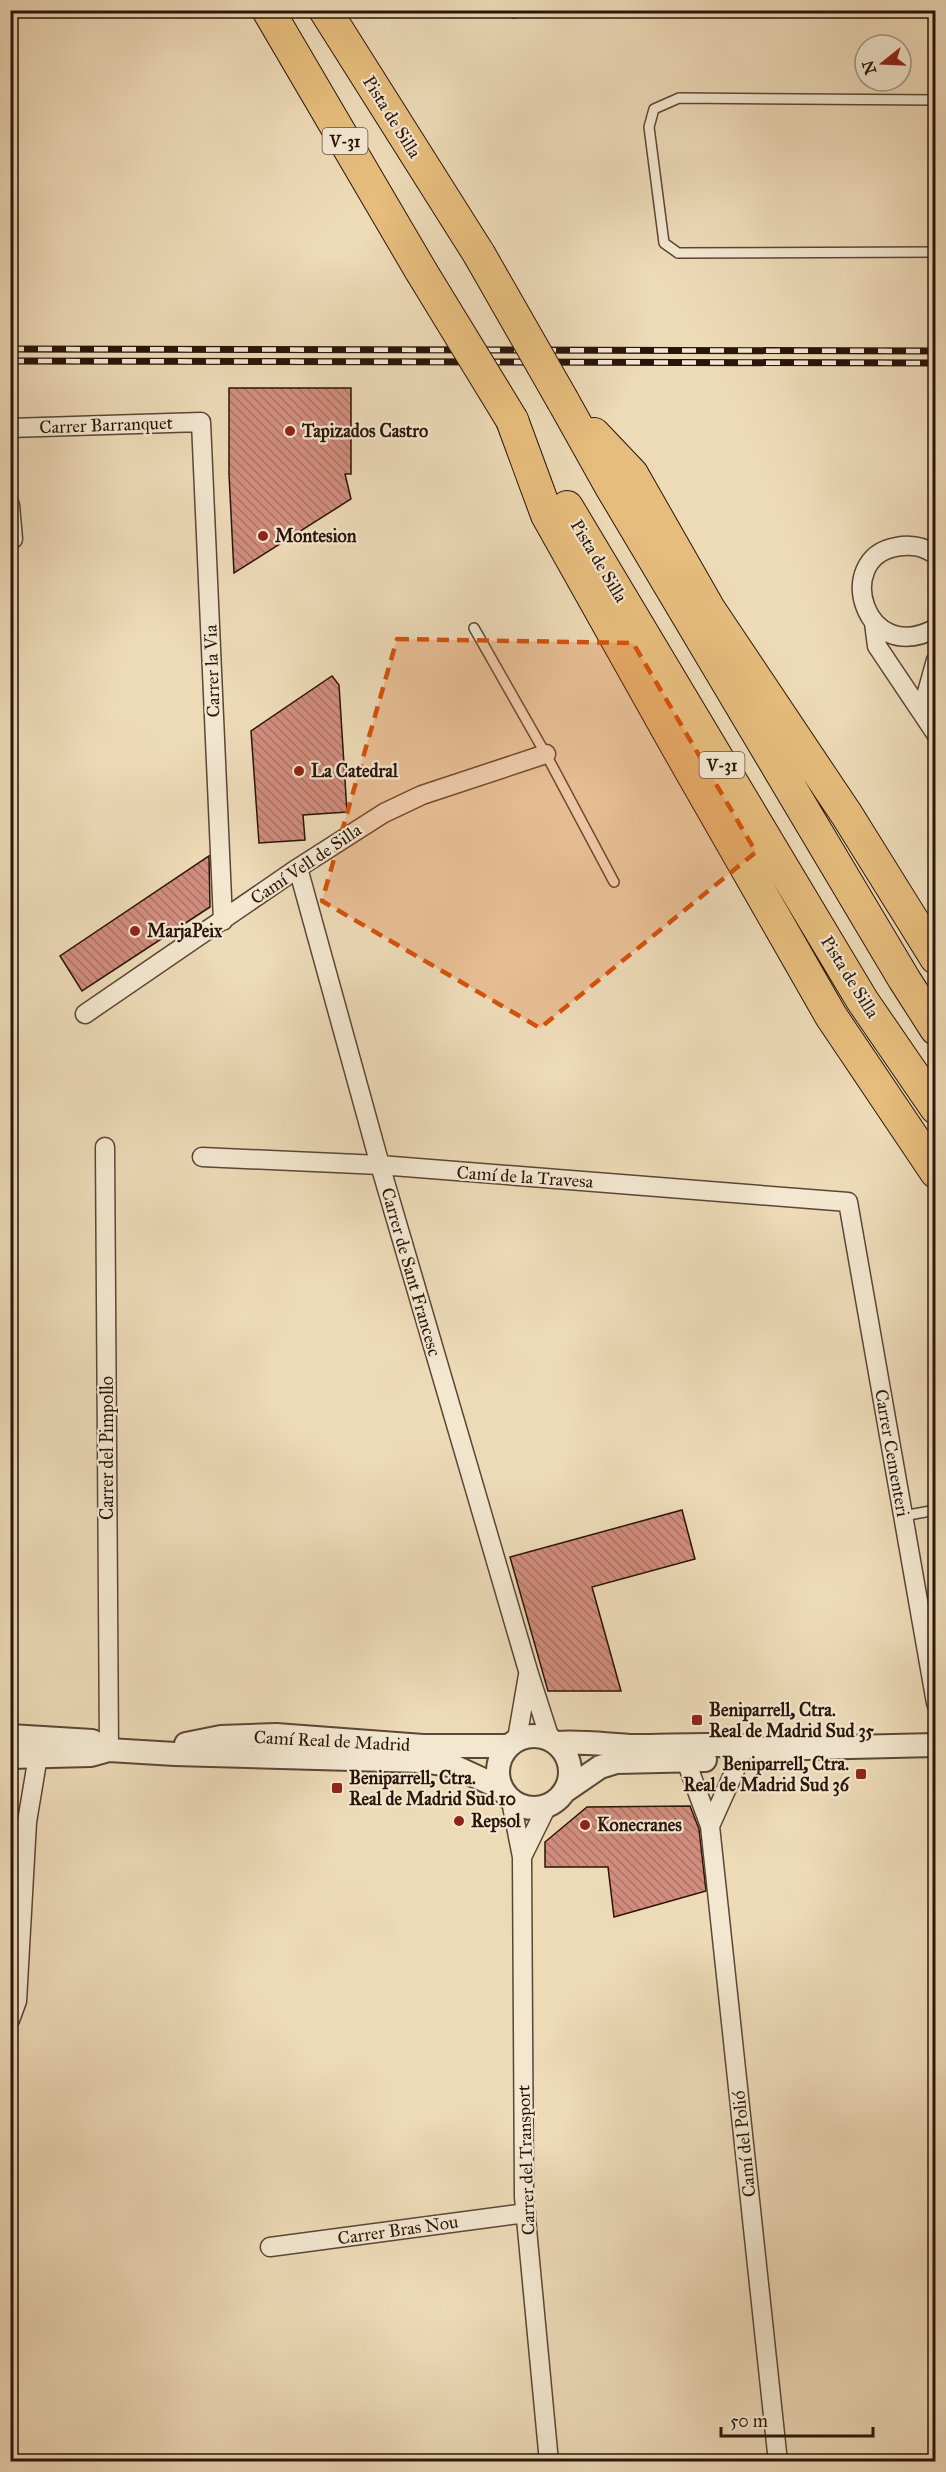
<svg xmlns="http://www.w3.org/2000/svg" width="946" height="2472" font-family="'IM FELL Great Primer',serif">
  <defs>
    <pattern id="building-back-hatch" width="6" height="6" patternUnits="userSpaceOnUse" patternTransform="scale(1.5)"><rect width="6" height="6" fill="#d18d7e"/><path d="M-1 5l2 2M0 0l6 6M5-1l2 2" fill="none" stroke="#aa7265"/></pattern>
  </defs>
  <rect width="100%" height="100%" fill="#eddab7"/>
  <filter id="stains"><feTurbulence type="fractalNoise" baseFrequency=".00333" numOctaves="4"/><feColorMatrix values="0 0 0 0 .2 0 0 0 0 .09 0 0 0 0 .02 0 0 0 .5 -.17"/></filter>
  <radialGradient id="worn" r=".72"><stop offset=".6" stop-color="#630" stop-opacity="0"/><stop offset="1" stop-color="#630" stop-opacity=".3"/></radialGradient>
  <path fill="url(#building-back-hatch)" stroke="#2a140a" stroke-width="1.5" d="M229,388H351V474H345L351,499L234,573L229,474Z
    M332,676L339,685L347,812L303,815L305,840L259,843L251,731Z
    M209,856L210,907L82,991L60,956Z
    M682,1510L695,1559L592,1587L621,1691H548L510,1557Z
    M690,1806L699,1829L706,1891L614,1917L608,1867H545V1842L587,1807Z"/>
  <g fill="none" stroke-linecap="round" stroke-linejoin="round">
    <defs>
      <path id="service" d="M514,10V13
        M936,100L679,98L654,109L649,127L664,243L678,253L936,252
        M474,628L549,760L614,882
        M903,1516L936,1510"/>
      <path id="minor" d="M10,428L201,422L223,921
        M10,505L13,539
        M936,555C923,546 911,544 896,547C833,558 864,668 936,628
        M874,623L877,646L936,734
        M932,720L926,696L936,660
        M298,868L380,1165L529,1674L550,1739
        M85,1014L298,868L384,813L422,795L546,754
        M105,1147L109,1750
        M202,1157L380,1165L848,1202L936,1703
        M517,1739L528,1675
        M686,1761L710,1826L740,1759
        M511,1801L522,1857L524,2197L549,2462
        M710,1826L778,2462
        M522,1857L547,1806
        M10,2020L17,2001L27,1822L38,1756L44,1748
        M270,2247L526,2213"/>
      <path id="tertiary" d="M498 1772a36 36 0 1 1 72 0a36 36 0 1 1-72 0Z
        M10,1736L92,1741L103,1747
        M556,1743C582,1741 609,1745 635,1746C678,1746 722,1742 764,1749L936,1745
        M186,1744L221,1737L276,1735L423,1746H508
        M10,1757L91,1755L109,1750L175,1754L422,1761L451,1765L501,1788
        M565,1791L600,1767L616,1762L705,1760"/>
      <path id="motorway" d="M268,10L421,271
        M325,10L479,254
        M563,401L610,485L904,979L936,1029
        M512,420L547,515L676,745L831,1016L936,1172
        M594,434L632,474L709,609L847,815L936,958
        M567,507L862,1000L936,1108"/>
    </defs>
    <use href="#service" stroke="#5b4635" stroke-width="12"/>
    <use href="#minor" stroke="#5b4635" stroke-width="21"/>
    <use href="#tertiary" stroke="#5b4635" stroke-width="26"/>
    <use href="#motorway" stroke="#2a140a" stroke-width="34"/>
    <use href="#service" stroke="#f3e7d0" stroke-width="9"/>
    <use href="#minor" stroke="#f3e7d0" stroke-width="18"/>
    <use href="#tertiary" stroke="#f3e7d0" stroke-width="22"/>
    <use href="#motorway" stroke="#e6bd7c" stroke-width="32"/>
    <defs>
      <path id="rail" d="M10,349L936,351
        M10,361L936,363"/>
    </defs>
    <use href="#rail" stroke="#2a140a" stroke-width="7"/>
    <use href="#rail" stroke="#f3e7d0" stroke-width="4.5" stroke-dasharray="14" stroke-linecap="butt"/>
    <defs>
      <path id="motorway-bridge" d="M479,254L563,401
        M421,271L512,420"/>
    </defs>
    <use href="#motorway-bridge" stroke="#2a140a" stroke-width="34" stroke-linecap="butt"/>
    <use href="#motorway-bridge" stroke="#e6bd7c" stroke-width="32"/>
  </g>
  <path fill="#d5520c" fill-opacity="0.2" stroke="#d5520c" stroke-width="4.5" stroke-dasharray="12 8" stroke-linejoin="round" d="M397,639L633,643L756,852L540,1028L322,901Z"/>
  <g fill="#8f2418" stroke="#f3e7d0" stroke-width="2">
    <circle cx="290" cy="431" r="6"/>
    <circle cx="263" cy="536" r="6"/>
    <circle cx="299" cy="771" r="6"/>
    <circle cx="135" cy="931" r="6"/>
    <rect x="691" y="1714" width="12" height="12" rx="3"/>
    <rect x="855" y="1768" width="12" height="12" rx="3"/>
    <rect x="331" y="1782" width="12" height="12" rx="3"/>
    <circle cx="459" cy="1821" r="6"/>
    <circle cx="585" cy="1825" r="6"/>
  </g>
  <g text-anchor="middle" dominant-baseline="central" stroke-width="4.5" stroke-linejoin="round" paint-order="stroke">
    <g fill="#f3e7d0" stroke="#665345" stroke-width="1.5">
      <rect x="322.5" y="128" width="45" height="26" rx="4.5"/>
      <rect x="699.5" y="752" width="45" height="26" rx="4.5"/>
    </g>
    <g font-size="16" font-weight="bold" fill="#2a140a">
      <text x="345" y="141">V-31</text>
      <text x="722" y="765">V-31</text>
    </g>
    <g font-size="18" fill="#2a140a" stroke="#f3e7d0">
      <text transform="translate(392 117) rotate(58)">Pista de Silla</text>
      <text transform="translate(106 425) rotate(-2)">Carrer Barranquet</text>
      <text transform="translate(599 561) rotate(59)">Pista de Silla</text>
      <text transform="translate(212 671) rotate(-92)">Carrer la Via</text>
      <text transform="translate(306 864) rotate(-34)">Camí Vell de Silla</text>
      <text transform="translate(850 977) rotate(58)">Pista de Silla</text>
      <text transform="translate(525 1177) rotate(4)">Camí de la Travesa</text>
      <text transform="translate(411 1272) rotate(74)">Carrer de Sant Francesc</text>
      <text transform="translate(107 1448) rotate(-90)">Carrer del Pimpollo</text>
      <text transform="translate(892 1453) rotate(80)">Carrer Cementeri</text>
      <text transform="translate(332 1741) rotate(3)">Camí Real de Madrid</text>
      <text transform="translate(744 2144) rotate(-96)">Camí del Polió</text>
      <text transform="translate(526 2160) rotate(-92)">Carrer del Transport</text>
      <text transform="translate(398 2230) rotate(-8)">Carrer Bras Nou</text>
    </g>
    <g font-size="18" font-weight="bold" fill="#2a140a" stroke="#f3e7d0" text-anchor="start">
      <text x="302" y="431">Tapizados Castro</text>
      <text x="275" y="536">Montesion</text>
      <text x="311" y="771">La Catedral</text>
      <text x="147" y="931">MarjaPeix</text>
      <text x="709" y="1710">Beniparrell, Ctra.<tspan x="709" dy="21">Real de Madrid Sud 35</tspan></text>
      <text x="849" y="1764" text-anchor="end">Beniparrell, Ctra.<tspan x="849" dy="21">Real de Madrid Sud 36</tspan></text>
      <text x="349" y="1778">Beniparrell, Ctra.<tspan x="349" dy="21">Real de Madrid Sud 10</tspan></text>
      <text x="471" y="1821">Repsol</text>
      <text x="597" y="1825">Konecranes</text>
    </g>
  </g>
  <rect width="946" height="2472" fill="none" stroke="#eddab7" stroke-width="36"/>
  <rect x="12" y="12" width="922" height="2448" fill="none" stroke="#2a140a" stroke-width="3"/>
  <rect x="18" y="18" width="910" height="2436" fill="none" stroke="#2a140a" stroke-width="1.5"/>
  <g transform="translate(883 63) rotate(252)"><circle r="28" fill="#f3e7d0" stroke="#a39381" stroke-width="1.5"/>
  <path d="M0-4.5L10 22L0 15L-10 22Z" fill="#8f2418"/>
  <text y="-9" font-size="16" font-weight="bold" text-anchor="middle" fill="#2a140a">N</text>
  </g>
  <path d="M721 2427v9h152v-9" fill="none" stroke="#2a140a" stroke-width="3"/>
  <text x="730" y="2427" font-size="18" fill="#2a140a" stroke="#f3e7d0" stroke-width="4.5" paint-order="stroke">50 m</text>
  <rect width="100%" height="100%" filter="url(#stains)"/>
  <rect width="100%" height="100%" fill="url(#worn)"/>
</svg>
